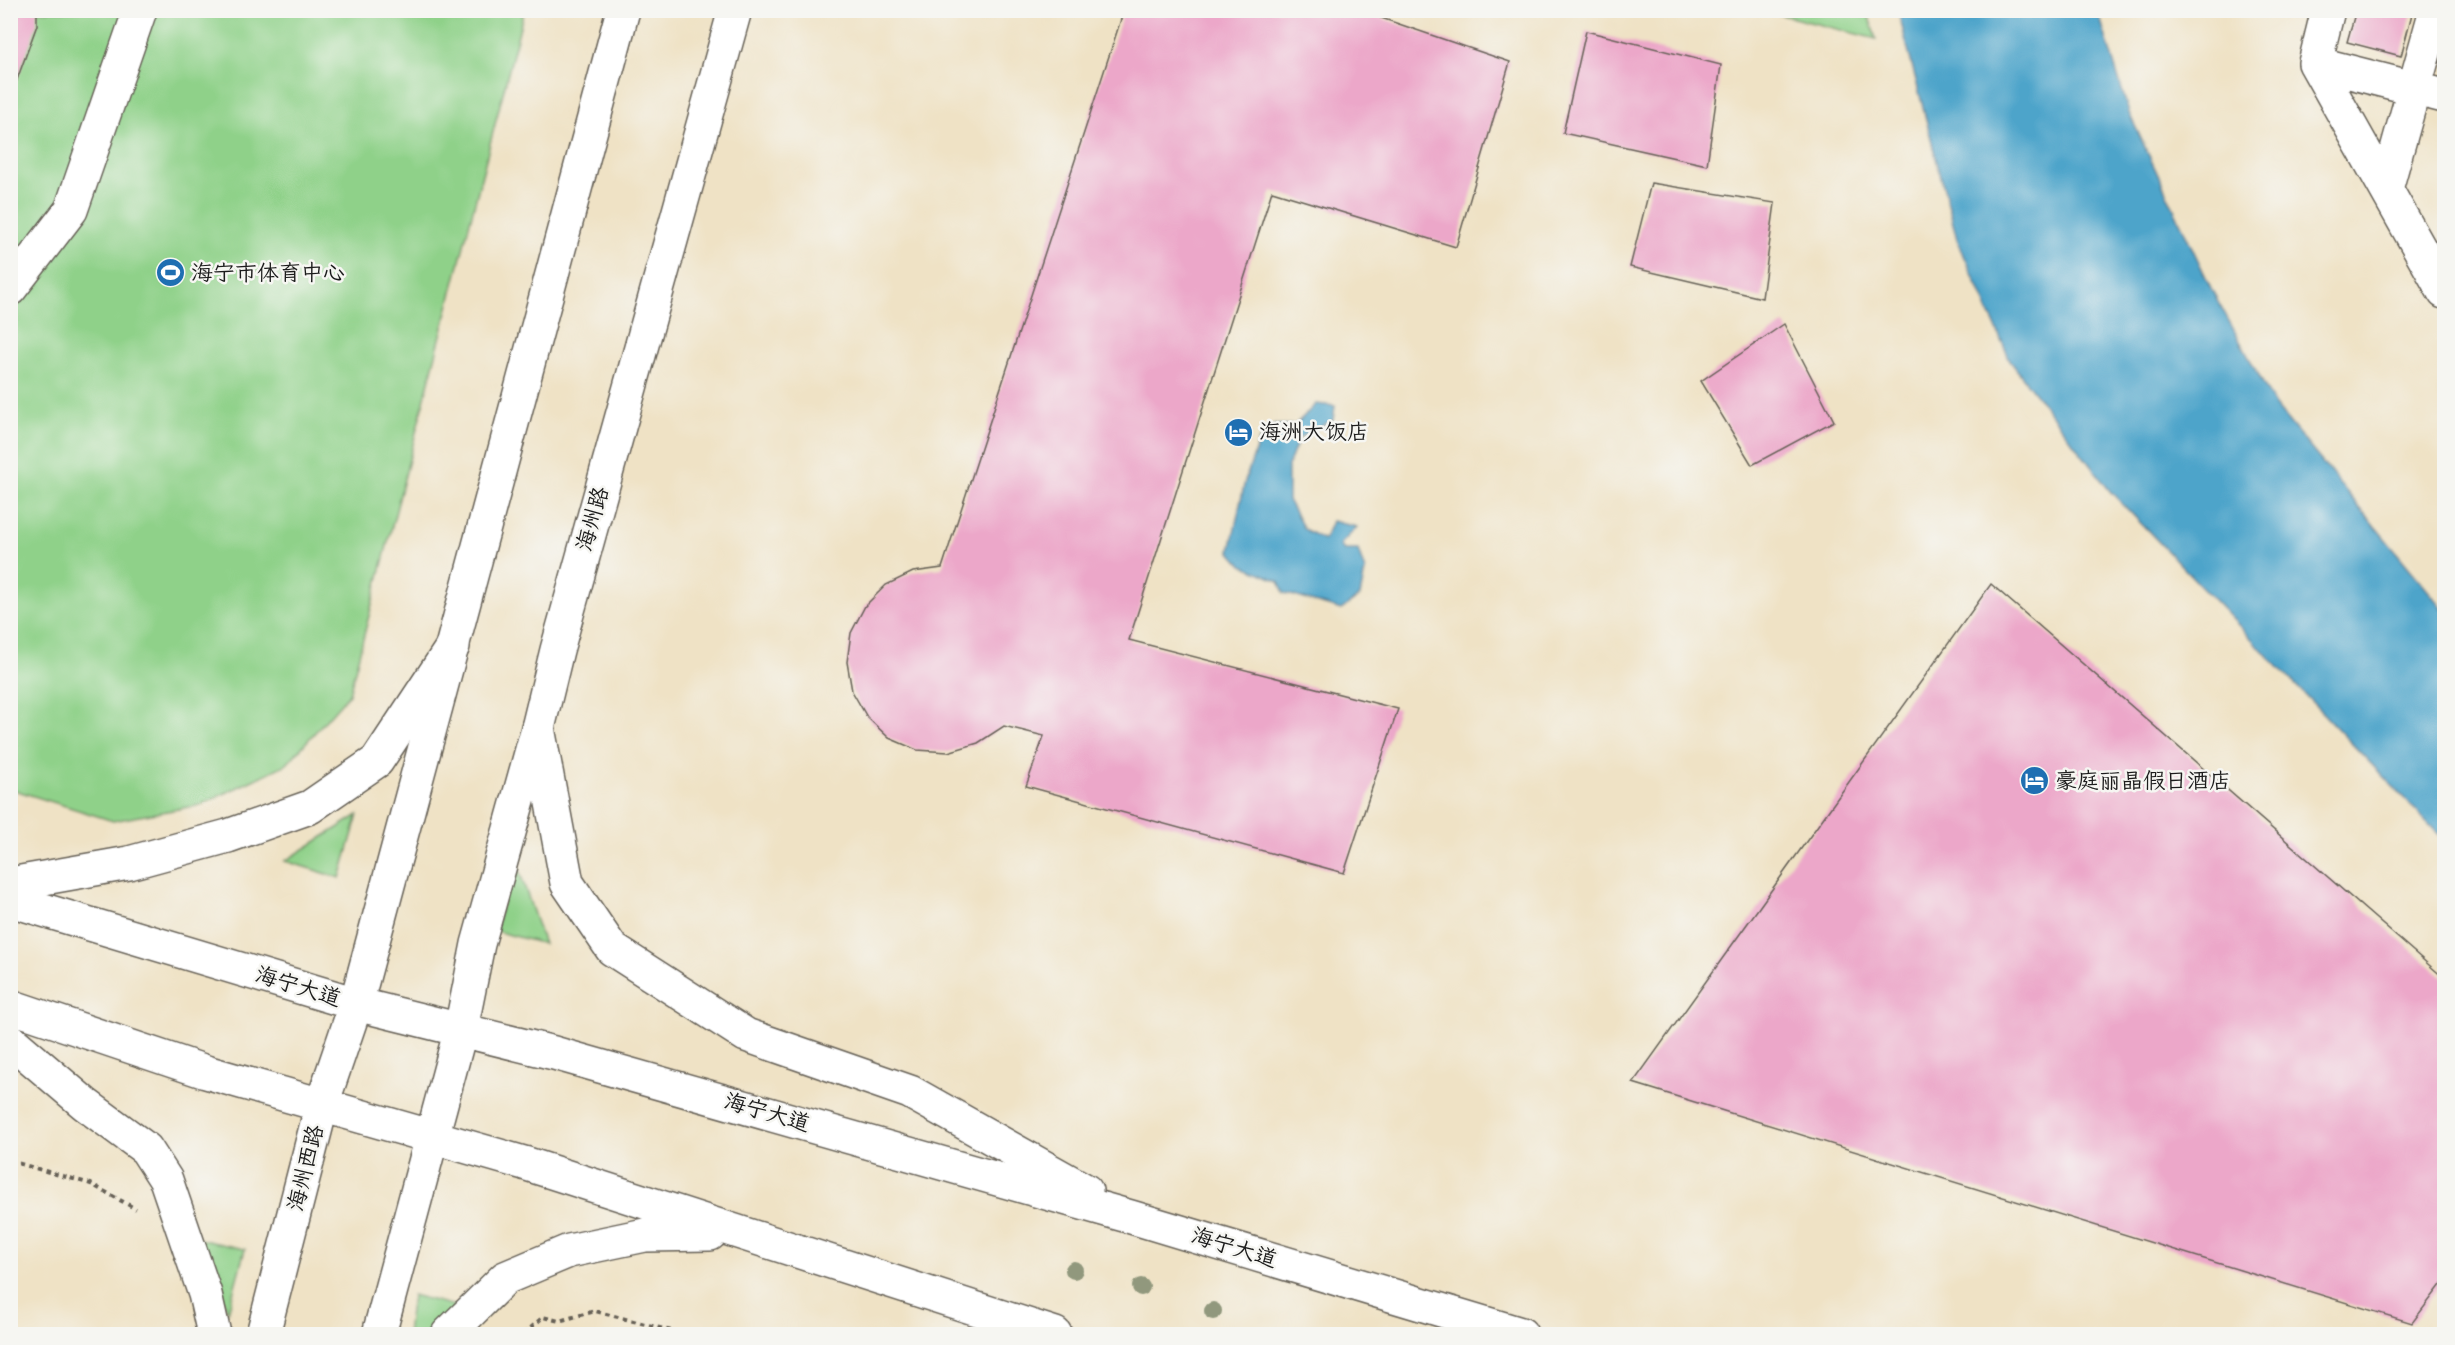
<svg xmlns="http://www.w3.org/2000/svg" width="2455" height="1345" font-family="'Architects Daughter','LXGW WenKai TC',sans-serif">
  <rect width="100%" height="100%" fill="#f6f6f2"/>
  <filter id="ink" filterUnits="userSpaceOnUse"><feTurbulence type="fractalNoise" baseFrequency=".0167" numOctaves="2"/><feDisplacementMap in="SourceGraphic" scale="12" xChannelSelector="R" yChannelSelector="G"/><feConvolveMatrix kernelMatrix="1 2 1 2 8 2 1 2 1" color-interpolation-filters="sRGB"/></filter>
  <filter id="wash" filterUnits="userSpaceOnUse"><feTurbulence type="fractalNoise" baseFrequency=".008" numOctaves="4" result="noise"/><feDisplacementMap in="SourceGraphic" scale="24" xChannelSelector="R" yChannelSelector="G"/><feGaussianBlur stdDeviation="1.35" result="paint"/><feColorMatrix in="noise" values="0 0 0 0 0 0 0 0 0 0 0 0 0 0 0 0 0 1.4 0 .05"/><feComposite in="paint" operator="in"/></filter>
  <g filter="url(#wash)">
    <rect width="100%" height="100%" fill="#efe2c5"/>
    <path fill="#8fd189" stroke="#567652" stroke-width="1.5" d="M10,11H524L349,694L287,764L200,805L113,821L11,789Z
      M1766,11H1867L1876,39Z
      M358,815L340,878L285,861Z
      M515,858L544,944L495,931Z
      M198,1239L245,1249L228,1312Z
      M412,1295L459,1307L427,1334H407Z"/>
    <path fill="#4da4ca" stroke="#346073" stroke-width="1.5" d="M1898,11H2098L2129,113L2212,290L2275,405L2444,610V840L2110,491L2011,362L1957,239Z
      M1316,404L1335,406L1333,420L1299,438L1288,466V500L1304,529L1324,540L1332,521L1357,527L1340,545L1344,550H1358L1365,571L1360,596L1341,610L1284,593L1279,581L1242,565L1230,551L1245,481L1259,440L1274,425H1295Z"/>
    <g id="blocks">
      <path fill="#eca7c9" d="M10,10H37V25L11,96Z
        M1124,10H1358L1510,62L1456,247L1272,191L1129,640L1398,709L1344,873L1026,786L1044,736L1004,726L978,743L948,752L917,750L889,738L867,717L852,691L847,662L851,633L865,606L886,585L913,572L942,568Z
        M2356,10H2413L2401,56L2347,42Z
        M1586,31L1721,65L1707,165L1563,133Z
        M1651,183L1775,203L1762,298L1630,267Z
        M1784,324L1834,421L1752,465L1701,381Z
        M1991,584L2444,978V1281L2412,1323L1633,1083Z"/>
    </g>
  </g>
  <g filter="url(#ink)">
    <use href="#blocks" fill-opacity="0" stroke="#666157" stroke-width="1.5"/>
    <g fill="none" stroke-linecap="round" stroke-linejoin="round">
      <defs>
        <path id="street" d="M2328,10L2315,63L2444,292
          M2315,63L2444,96
          M2386,189L2436,10
          M10,289L71,210L140,10"/>
        <path id="primary" d="M356,1004L623,10
          M461,1029L478,944L538,728L557,650L735,10"/>
        <path id="highway" d="M538,728L567,883L612,949L746,1035L910,1092L1086,1191
          M10,884L129,863L228,836L310,807L377,761L453,646
          M10,900L356,1004L554,1053L1131,1217L1521,1334
          M10,1006L206,1072L524,1163L1055,1334
          M10,1040L85,1104L146,1149L166,1180L205,1294L214,1334
          M263,1334L322,1104L356,1004
          M379,1334L461,1029
          M448,1334L505,1278L569,1251L645,1235L710,1234"/>
      </defs>
      <use href="#street" stroke="#666157" stroke-width="36"/>
      <use href="#primary" stroke="#666157" stroke-width="36"/>
      <use href="#highway" stroke="#666157" stroke-width="36"/>
      <path stroke="#666157" stroke-width="4" stroke-dasharray="4.5 4.5" stroke-linecap="butt" d="M10,1161L91,1184L136,1209
        M524,1334L543,1317L559,1321L595,1311L683,1334"/>
      <use href="#street" stroke="#fff" stroke-width="33"/>
      <use href="#primary" stroke="#fff" stroke-width="33"/>
      <use href="#highway" stroke="#fff" stroke-width="33"/>
    </g>
    <g fill="#91987d">
      <circle cx="1074" cy="1270" r="9"/>
      <circle cx="1141" cy="1287" r="9"/>
      <circle cx="1213" cy="1311" r="9"/>
    </g>
  </g>
  <defs>
    <symbol id="stadium-disc" viewBox="-11 -11 22 22"><circle r="9.5" fill="#1f6fb2" stroke="#f6f6f2"/><path d="M0-5a6.5 5 0 1 0 0 10a6.5 5 0 1 0 0-10ZM-3.5-1.8h7v3.6h-7Z" fill="#fff"/></symbol>
    <symbol id="hotel-disc" viewBox="-11 -11 22 22"><circle r="9.5" fill="#1f6fb2" stroke="#f6f6f2"/><path d="M-6-4.5h1.5V1H6V5H4.5V3h-9V5H-6ZM-4 0a1.8 1.8 0 1 1 3.6 0ZM.5 0V-2.5h3Q6-2.5 6 0Z" fill="#fff"/></symbol>
  </defs>
  <g fill-rule="evenodd">
    <use href="#stadium-disc" x="154" y="256" width="33" height="33"/>
    <use href="#hotel-disc" x="1222" y="416" width="33" height="33"/>
    <use href="#hotel-disc" x="2018" y="764" width="33" height="33"/>
  </g>
  <g text-anchor="middle" dominant-baseline="central" stroke-width="5" stroke-linejoin="round" paint-order="stroke">
    <g font-size="22" fill="#1c1c1c" stroke="#f6f6f2" text-anchor="start">
      <text x="191" y="273">海宁市体育中心</text>
      <text x="1259" y="432">海洲大饭店</text>
      <text x="2055" y="781">豪庭丽晶假日酒店</text>
    </g>
    <g font-size="22" fill="#1c1c1c" stroke="#f6f6f2">
      <text transform="translate(593 519) rotate(-74)">海州路</text>
      <text transform="translate(298 987) rotate(17)">海宁大道</text>
      <text transform="translate(767 1113) rotate(16)">海宁大道</text>
      <text transform="translate(306 1168) rotate(-76)">海州西路</text>
      <text transform="translate(1234 1248) rotate(17)">海宁大道</text>
    </g>
  </g>
  <rect width="2455" height="1345" fill="none" stroke="#f6f6f2" stroke-width="36"/>
</svg>
